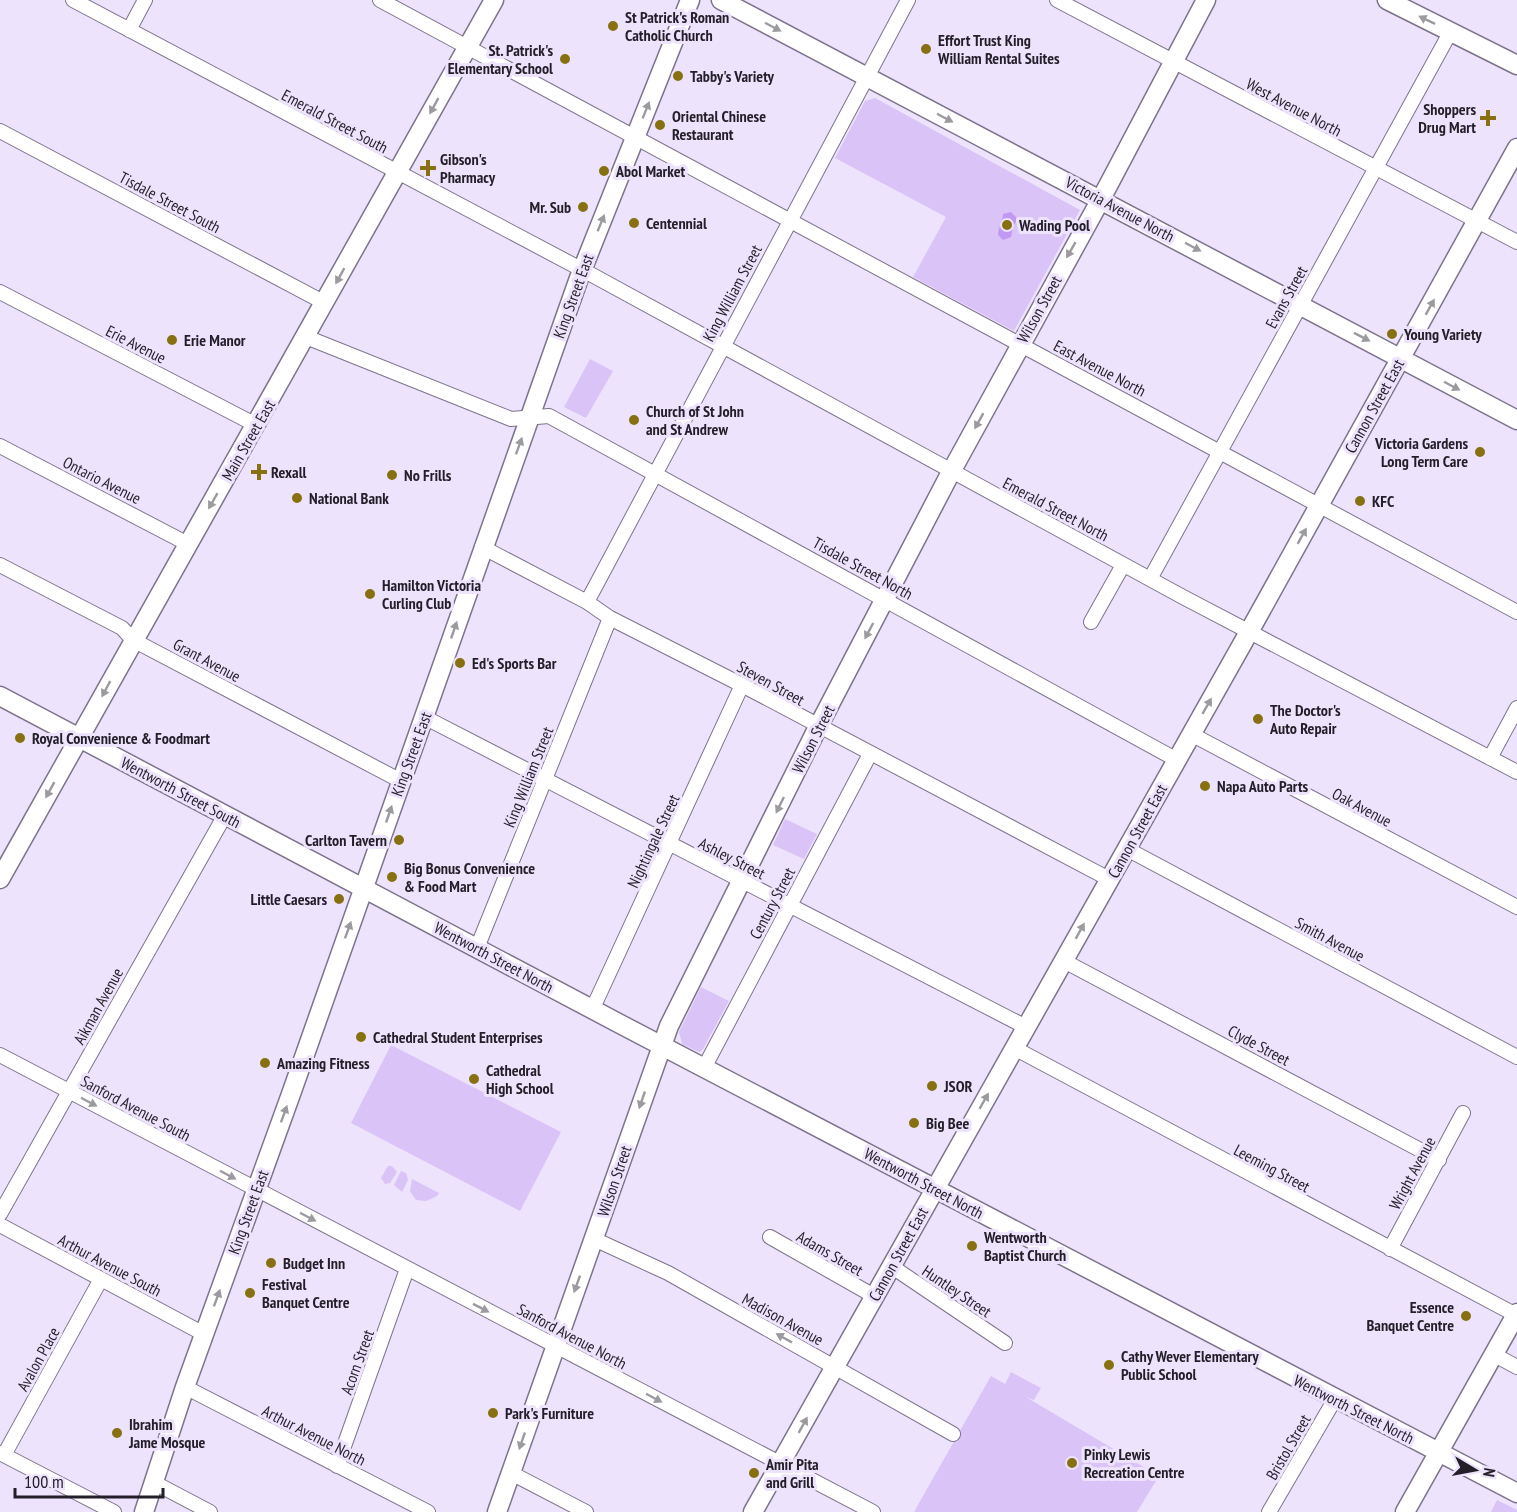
<svg xmlns="http://www.w3.org/2000/svg" width="1517" height="1512" font-family="'PT Sans Narrow',sans-serif">
  <rect width="100%" height="100%" fill="#eee3fd"/>
  <path fill="#dac3f7" d="M875,98L1080,210L1014,331L913,277L946,217L835,158L865,101Z
    M590,359L613,371L586,418L564,407Z
    M785,819L817,834L804,859L773,845Z
    M701,987L729,1001L703,1049L699,1052L682,1044L679,1032Z
    M391,1045L561,1132L520,1211L351,1123Z
    M388,1166H392L397,1172L390,1183L385,1184L381,1178Z
    M401,1171L406,1173L408,1180L402,1192L394,1185Z
    M412,1179L439,1193L437,1196L426,1201L416,1200L410,1191Z
    M1011,1372L1041,1388L1034,1400L1026,1397L1159,1476L1137,1512H914L991,1376L1005,1384Z
    M1497,1500L1517,1510V1512H1491Z"/>
  <path fill="#c299f1" d="M1011,212L1018,219L1013,226L1011,237L1003,240L998,235C998,227 1003,222 1003,214Z"/>
  <g fill="none" stroke-linecap="round" stroke-linejoin="round">
    <defs>
      <path id="minor" d="M73,0L594,276L1183,597L1517,772
        M380,0L1517,612
        M1057,0L1517,242
        M129,30L145,0
        M0,131L325,303
        M0,292L256,425
        M306,337L511,419L549,416L1177,760
        M0,446L188,544
        M482,547L587,602L610,618L742,685L1109,879
        M0,565L122,628L133,640L401,781
        M1150,579L1451,31
        M587,602L908,0
        M1091,622L1123,565
        M424,717L1026,1027
        M1191,734L1517,907
        M1490,758L1517,708
        M1127,849L1517,1057
        M477,948L610,618
        M1064,961L1439,1160
        M592,1010L742,685
        M1014,1048L1516,1315
        M0,1055L873,1512
        M704,1068L870,754
        M0,1214L225,815
        M0,1225L204,1334
        M770,1237L874,1296
        M594,1239L668,1273L953,1434
        M1390,1249L1463,1113
        M891,1266L1005,1343
        M1493,1354L1517,1367
        M185,1387L428,1512
        M0,1453L114,1512
        M4,1455L101,1279
        M337,1466L407,1269
        M511,1473L586,1512
        M153,1482L210,1512
        M1269,1512L1335,1399"/>
      <path id="major" d="M721,0L1517,420
        M1387,0L1517,65
        M0,696L622,1025L1517,1493
        M0,879L494,0
        M144,1512L185,1387L291,1094L579,278L690,0
        M497,1512L669,1026L818,727L951,472L1101,199L1206,0
        M753,1512L1249,632L1517,148
        M1405,1512L1517,1313"/>
    </defs>
    <use href="#minor" stroke="#7d738b" stroke-width="16"/>
    <use href="#major" stroke="#7d738b" stroke-width="21"/>
    <use href="#minor" stroke="#fff" stroke-width="14"/>
    <use href="#major" stroke="#fff" stroke-width="18"/>
  </g>
  <defs><path id="oneway-solid" d="M-6-.8H1V-3.2L6.5 0L1 3.2V.8H-6Z" transform="scale(1.5)"/></defs>
  <g fill="#9c9a9f">
    <use href="#oneway-solid" transform="translate(1427 20) rotate(-154)"/>
    <use href="#oneway-solid" transform="translate(773 27) rotate(28)"/>
    <use href="#oneway-solid" transform="translate(434 106) rotate(119)"/>
    <use href="#oneway-solid" transform="translate(646 110) rotate(-68)"/>
    <use href="#oneway-solid" transform="translate(945 118) rotate(28)"/>
    <use href="#oneway-solid" transform="translate(601 223) rotate(-68)"/>
    <use href="#oneway-solid" transform="translate(1193 247) rotate(28)"/>
    <use href="#oneway-solid" transform="translate(1071 250) rotate(120)"/>
    <use href="#oneway-solid" transform="translate(340 276) rotate(119)"/>
    <use href="#oneway-solid" transform="translate(1430 307) rotate(-61)"/>
    <use href="#oneway-solid" transform="translate(1362 337) rotate(27)"/>
    <use href="#oneway-solid" transform="translate(1452 386) rotate(28)"/>
    <use href="#oneway-solid" transform="translate(979 421) rotate(119)"/>
    <use href="#oneway-solid" transform="translate(519 446) rotate(-70)"/>
    <use href="#oneway-solid" transform="translate(213 501) rotate(120)"/>
    <use href="#oneway-solid" transform="translate(1302 536) rotate(-61)"/>
    <use href="#oneway-solid" transform="translate(454 630) rotate(-71)"/>
    <use href="#oneway-solid" transform="translate(869 631) rotate(118)"/>
    <use href="#oneway-solid" transform="translate(106 689) rotate(118)"/>
    <use href="#oneway-solid" transform="translate(1207 706) rotate(-60)"/>
    <use href="#oneway-solid" transform="translate(50 790) rotate(119)"/>
    <use href="#oneway-solid" transform="translate(780 805) rotate(116)"/>
    <use href="#oneway-solid" transform="translate(389 814) rotate(-71)"/>
    <use href="#oneway-solid" transform="translate(348 930) rotate(-70)"/>
    <use href="#oneway-solid" transform="translate(1080 931) rotate(-61)"/>
    <use href="#oneway-solid" transform="translate(642 1100) rotate(109)"/>
    <use href="#oneway-solid" transform="translate(984 1101) rotate(-60)"/>
    <use href="#oneway-solid" transform="translate(89 1102) rotate(28)"/>
    <use href="#oneway-solid" transform="translate(284 1114) rotate(-70)"/>
    <use href="#oneway-solid" transform="translate(228 1175) rotate(28)"/>
    <use href="#oneway-solid" transform="translate(308 1217) rotate(28)"/>
    <use href="#oneway-solid" transform="translate(577 1284) rotate(110)"/>
    <use href="#oneway-solid" transform="translate(217 1298) rotate(-70)"/>
    <use href="#oneway-solid" transform="translate(481 1308) rotate(27)"/>
    <use href="#oneway-solid" transform="translate(784 1338) rotate(-151)"/>
    <use href="#oneway-solid" transform="translate(654 1398) rotate(28)"/>
    <use href="#oneway-solid" transform="translate(803 1425) rotate(-61)"/>
    <use href="#oneway-solid" transform="translate(522 1441) rotate(109)"/>
  </g>
  <g fill="#867010" stroke="#eee3fd" stroke-width="2">
    <circle cx="613" cy="26" r="6"/>
    <circle cx="926" cy="49" r="6"/>
    <circle cx="565" cy="59" r="6"/>
    <circle cx="678" cy="76" r="6"/>
    <path d="M1485 109h6v6h6v6h-6v6h-6v-6h-6v-6h6z"/>
    <circle cx="660" cy="125" r="6"/>
    <path d="M425 159h6v6h6v6h-6v6h-6v-6h-6v-6h6z"/>
    <circle cx="604" cy="171" r="6"/>
    <circle cx="583" cy="207" r="6"/>
    <circle cx="634" cy="223" r="6"/>
    <circle cx="1007" cy="225" r="6"/>
    <circle cx="1392" cy="334" r="6"/>
    <circle cx="172" cy="340" r="6"/>
    <circle cx="634" cy="420" r="6"/>
    <circle cx="1480" cy="452" r="6"/>
    <path d="M256 463h6v6h6v6h-6v6h-6v-6h-6v-6h6z"/>
    <circle cx="392" cy="475" r="6"/>
    <circle cx="297" cy="498" r="6"/>
    <circle cx="1360" cy="501" r="6"/>
    <circle cx="370" cy="594" r="6"/>
    <circle cx="460" cy="663" r="6"/>
    <circle cx="1258" cy="719" r="6"/>
    <circle cx="20" cy="738" r="6"/>
    <circle cx="1205" cy="786" r="6"/>
    <circle cx="399" cy="840" r="6"/>
    <circle cx="392" cy="877" r="6"/>
    <circle cx="339" cy="899" r="6"/>
    <circle cx="361" cy="1037" r="6"/>
    <circle cx="265" cy="1063" r="6"/>
    <circle cx="474" cy="1079" r="6"/>
    <circle cx="932" cy="1086" r="6"/>
    <circle cx="914" cy="1123" r="6"/>
    <circle cx="972" cy="1246" r="6"/>
    <circle cx="271" cy="1263" r="6"/>
    <circle cx="250" cy="1293" r="6"/>
    <circle cx="1466" cy="1316" r="6"/>
    <circle cx="1109" cy="1365" r="6"/>
    <circle cx="493" cy="1413" r="6"/>
    <circle cx="117" cy="1433" r="6"/>
    <circle cx="1072" cy="1463" r="6"/>
    <circle cx="754" cy="1473" r="6"/>
  </g>
  <g text-anchor="middle" dominant-baseline="central" stroke-width="6" stroke-linejoin="round" paint-order="stroke">
    <g font-size="16" font-weight="bold" fill="#231f29" stroke="#eee3fd" text-anchor="start">
      <text x="625" y="17">St Patrick's Roman<tspan x="625" dy="18">Catholic Church</tspan></text>
      <text x="938" y="40">Effort Trust King<tspan x="938" dy="18">William Rental Suites</tspan></text>
      <text x="553" y="50" text-anchor="end">St. Patrick's<tspan x="553" dy="18">Elementary School</tspan></text>
      <text x="690" y="76">Tabby's Variety</text>
      <text x="1476" y="109" text-anchor="end">Shoppers<tspan x="1476" dy="18">Drug Mart</tspan></text>
      <text x="672" y="116">Oriental Chinese<tspan x="672" dy="18">Restaurant</tspan></text>
      <text x="440" y="159">Gibson's<tspan x="440" dy="18">Pharmacy</tspan></text>
      <text x="616" y="171">Abol Market</text>
      <text x="571" y="207" text-anchor="end">Mr. Sub</text>
      <text x="646" y="223">Centennial</text>
      <text x="1019" y="225">Wading Pool</text>
      <text x="1404" y="334">Young Variety</text>
      <text x="184" y="340">Erie Manor</text>
      <text x="646" y="411">Church of St John<tspan x="646" dy="18">and St Andrew</tspan></text>
      <text x="1468" y="443" text-anchor="end">Victoria Gardens<tspan x="1468" dy="18">Long Term Care</tspan></text>
      <text x="271" y="472">Rexall</text>
      <text x="404" y="475">No Frills</text>
      <text x="309" y="498">National Bank</text>
      <text x="1372" y="501">KFC</text>
      <text x="382" y="585">Hamilton Victoria<tspan x="382" dy="18">Curling Club</tspan></text>
      <text x="472" y="663">Ed's Sports Bar</text>
      <text x="1270" y="710">The Doctor's<tspan x="1270" dy="18">Auto Repair</tspan></text>
      <text x="32" y="738">Royal Convenience &amp; Foodmart</text>
      <text x="1217" y="786">Napa Auto Parts</text>
      <text x="387" y="840" text-anchor="end">Carlton Tavern</text>
      <text x="404" y="868">Big Bonus Convenience<tspan x="404" dy="18">&amp; Food Mart</tspan></text>
      <text x="327" y="899" text-anchor="end">Little Caesars</text>
      <text x="373" y="1037">Cathedral Student Enterprises</text>
      <text x="277" y="1063">Amazing Fitness</text>
      <text x="486" y="1070">Cathedral<tspan x="486" dy="18">High School</tspan></text>
      <text x="944" y="1086">JSOR</text>
      <text x="926" y="1123">Big Bee</text>
      <text x="984" y="1237">Wentworth<tspan x="984" dy="18">Baptist Church</tspan></text>
      <text x="283" y="1263">Budget Inn</text>
      <text x="262" y="1284">Festival<tspan x="262" dy="18">Banquet Centre</tspan></text>
      <text x="1454" y="1307" text-anchor="end">Essence<tspan x="1454" dy="18">Banquet Centre</tspan></text>
      <text x="1121" y="1356">Cathy Wever Elementary<tspan x="1121" dy="18">Public School</tspan></text>
      <text x="505" y="1413">Park's Furniture</text>
      <text x="129" y="1424">Ibrahim<tspan x="129" dy="18">Jame Mosque</tspan></text>
      <text x="1084" y="1454">Pinky Lewis<tspan x="1084" dy="18">Recreation Centre</tspan></text>
      <text x="766" y="1464">Amir Pita<tspan x="766" dy="18">and Grill</tspan></text>
    </g>
    <g font-size="16" fill="#231f29" stroke="#eee3fd">
      <text transform="translate(1294 107) rotate(28)">West Avenue North</text>
      <text transform="translate(335 121) rotate(28)">Emerald Street South</text>
      <text transform="translate(170 202) rotate(28)">Tisdale Street South</text>
      <text transform="translate(1120 209) rotate(28)">Victoria Avenue North</text>
      <text transform="translate(732 293) rotate(-62)">King William Street</text>
      <text transform="translate(573 296) rotate(-70)">King Street East</text>
      <text transform="translate(1286 297) rotate(-61)">Evans Street</text>
      <text transform="translate(1039 309) rotate(-61)">Wilson Street</text>
      <text transform="translate(136 344) rotate(27)">Erie Avenue</text>
      <text transform="translate(1100 368) rotate(28)">East Avenue North</text>
      <text transform="translate(1374 406) rotate(-61)">Cannon Street East</text>
      <text transform="translate(248 440) rotate(-60)">Main Street East</text>
      <text transform="translate(102 480) rotate(27)">Ontario Avenue</text>
      <text transform="translate(1056 509) rotate(28)">Emerald Street North</text>
      <text transform="translate(863 568) rotate(29)">Tisdale Street North</text>
      <text transform="translate(207 660) rotate(28)">Grant Avenue</text>
      <text transform="translate(771 683) rotate(29)">Steven Street</text>
      <text transform="translate(813 739) rotate(-63)">Wilson Street</text>
      <text transform="translate(411 754) rotate(-70)">King Street East</text>
      <text transform="translate(528 777) rotate(-68)">King William Street</text>
      <text transform="translate(181 792) rotate(28)">Wentworth Street South</text>
      <text transform="translate(1362 807) rotate(28)">Oak Avenue</text>
      <text transform="translate(1137 831) rotate(-61)">Cannon Street East</text>
      <text transform="translate(653 841) rotate(-65)">Nightingale Street</text>
      <text transform="translate(732 858) rotate(27)">Ashley Street</text>
      <text transform="translate(772 903) rotate(-62)">Century Street</text>
      <text transform="translate(1330 939) rotate(28)">Smith Avenue</text>
      <text transform="translate(494 957) rotate(28)">Wentworth Street North</text>
      <text transform="translate(98 1006) rotate(-61)">Aikman Avenue</text>
      <text transform="translate(1259 1045) rotate(28)">Clyde Street</text>
      <text transform="translate(136 1108) rotate(28)">Sanford Avenue South</text>
      <text transform="translate(1272 1168) rotate(28)">Leeming Street</text>
      <text transform="translate(1412 1173) rotate(-62)">Wright Avenue</text>
      <text transform="translate(614 1181) rotate(-71)">Wilson Street</text>
      <text transform="translate(924 1183) rotate(28)">Wentworth Street North</text>
      <text transform="translate(248 1212) rotate(-70)">King Street East</text>
      <text transform="translate(830 1253) rotate(30)">Adams Street</text>
      <text transform="translate(898 1254) rotate(-61)">Cannon Street East</text>
      <text transform="translate(110 1265) rotate(28)">Arthur Avenue South</text>
      <text transform="translate(957 1291) rotate(34)">Huntley Street</text>
      <text transform="translate(783 1319) rotate(29)">Madison Avenue</text>
      <text transform="translate(572 1336) rotate(28)">Sanford Avenue North</text>
      <text transform="translate(38 1359) rotate(-61)">Avalon Place</text>
      <text transform="translate(357 1362) rotate(-70)">Acorn Street</text>
      <text transform="translate(1354 1409) rotate(27)">Wentworth Street North</text>
      <text transform="translate(314 1435) rotate(27)">Arthur Avenue North</text>
      <text transform="translate(1288 1447) rotate(-60)">Bristol Street</text>
    </g>
  </g>
  <g transform="translate(1475 1470) rotate(100)" stroke="#eee3fd" stroke-width="4.5" paint-order="stroke">
  <path d="M0-4.5L10 22L0 15L-10 22Z" fill="#231f29"/>
  <text y="-9" font-size="16" font-weight="bold" text-anchor="middle" fill="#231f29">N</text>
  </g>
  <path d="M15 1488v9h148v-9" fill="none" stroke="#231f29" stroke-width="3"/>
  <text x="24" y="1488" font-size="18" fill="#231f29" stroke="#eee3fd" stroke-width="4.5" paint-order="stroke">100 m</text>
</svg>
